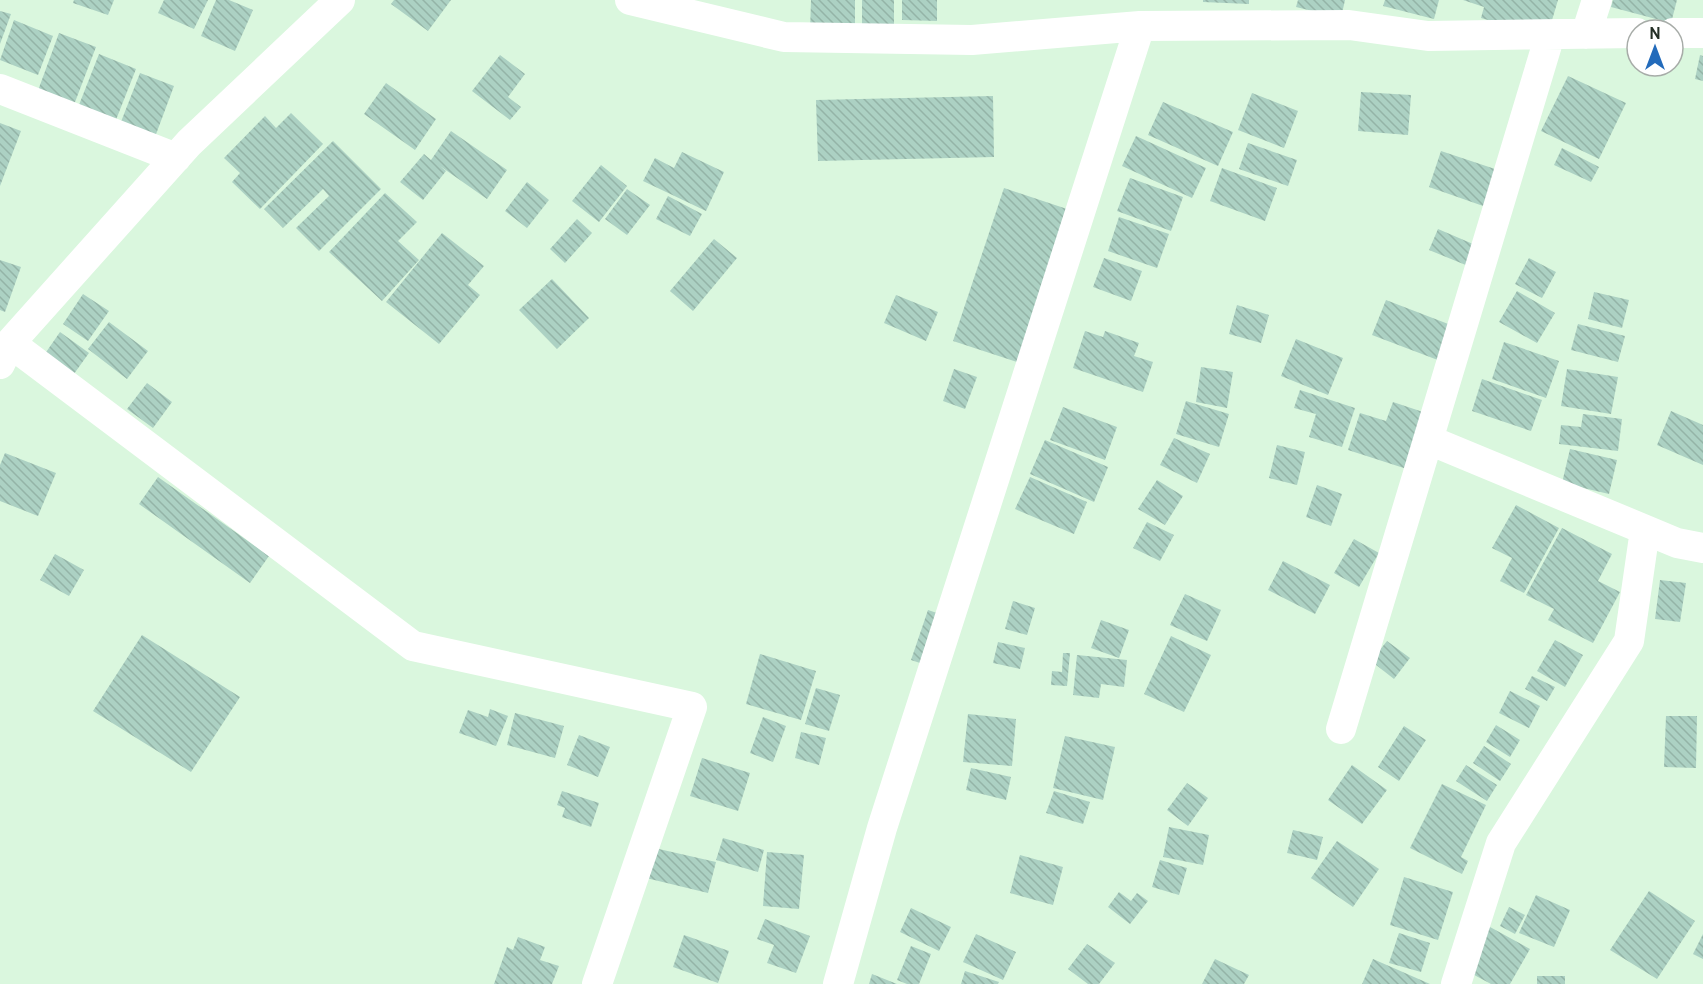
<svg xmlns="http://www.w3.org/2000/svg" width="1703" height="984" font-family="Overpass,sans-serif">
  <defs>
    <pattern id="building-back-hatch" width="6" height="6" patternUnits="userSpaceOnUse" patternTransform="scale(1.5)"><rect width="6" height="6" fill="#acd1c3"/><path d="M-1 5l2 2M0 0l6 6M5-1l2 2" fill="none" stroke="#94b4a7"/></pattern>
  </defs>
  <rect width="100%" height="100%" fill="#daf7de"/>
  <path fill="url(#building-back-hatch)" d="M74,0H114L108,15L73,3Z
    M164,0H208L194,29L158,13Z
    M216,0H229L253,10L235,51L201,36Z
    M394,0H451L428,31L391,4Z
    M811,0H855V32L810,31Z
    M862,0H894V26H862Z
    M902,0H937V21L902,20Z
    M1203,0H1249V4L1203,2Z
    M1298,0H1345L1341,18L1296,7Z
    M1385,0H1439L1434,19L1383,6Z
    M1463,0H1558L1547,37L1481,18L1484,7Z
    M1613,0H1677L1671,23L1611,7Z
    M0,11L11,14L0,44Z
    M14,20L53,36L38,75L0,60Z
    M59,33L96,47L72,110L36,96Z
    M99,54L136,69L112,130L75,115Z
    M500,55L525,74L508,97L521,107L510,120L472,91Z
    M1700,55L1703,56V81L1695,79Z
    M140,73L174,86L152,145L117,132Z
    M1568,76L1626,103L1599,159L1541,131Z
    M386,83L436,119L415,150L364,114Z
    M1361,92L1411,95L1408,135L1358,131Z
    M1252,93L1298,111L1284,148L1238,130Z
    M993,96L994,157L818,161L816,100Z
    M1163,102L1233,132L1218,166L1148,135Z
    M291,113L323,144L260,209L232,182L240,173L224,158L265,116L276,128Z
    M0,123L21,131L0,186Z
    M451,131L507,170L487,199L440,166L446,171L423,200L400,182L424,154L431,160Z
    M1136,136L1206,168L1192,198L1122,166Z
    M333,141L381,189L319,251L296,228L329,196L323,189L283,228L264,209Z
    M1248,143L1297,160L1288,186L1239,169Z
    M1562,148L1599,167L1591,182L1554,165Z
    M1441,151L1498,170L1486,207L1429,187Z
    M682,152L724,172L706,211L643,181L655,158L674,168Z
    M601,165L627,186L599,222L572,201Z
    M1222,168L1277,188L1265,221L1210,201Z
    M1130,178L1183,197L1171,231L1117,211Z
    M527,182L549,200L527,228L505,211Z
    M1004,188L1067,209L1017,362L953,341Z
    M627,189L650,205L627,235L605,219Z
    M385,193L417,222L398,241L419,260L382,301L329,252Z
    M668,196L702,214L690,236L656,219Z
    M1119,217L1169,234L1157,268L1108,251Z
    M577,219L592,233L565,263L550,249Z
    M1438,229L1487,250L1478,270L1429,250Z
    M442,233L484,266L468,285L480,295L439,344L386,302Z
    M714,239L737,258L693,311L670,291Z
    M1104,258L1142,271L1131,301L1093,287Z
    M1529,258L1556,272L1542,298L1515,284Z
    M0,260L21,267L5,312L0,310Z
    M552,279L589,318L557,349L519,310Z
    M1517,291L1555,313L1537,343L1499,322Z
    M1594,292L1629,300L1622,328L1588,319Z
    M83,294L109,311L88,341L63,324Z
    M896,295L938,312L926,341L884,323Z
    M1386,300L1456,327L1443,362L1372,335Z
    M1237,305L1269,315L1261,343L1229,334Z
    M109,322L148,351L127,379L88,349Z
    M1578,324L1625,336L1618,362L1571,350Z
    M1085,331L1103,337L1105,331L1139,343L1134,356L1153,362L1143,392L1073,368Z
    M60,332L89,353L71,378L42,358Z
    M1296,339L1343,358L1328,395L1281,376Z
    M1504,342L1559,361L1546,398L1492,379Z
    M1201,367L1233,372L1227,408L1196,402Z
    M954,369L977,377L965,409L943,401Z
    M1567,369L1618,377L1611,414L1561,406Z
    M1482,379L1542,400L1531,431L1472,411Z
    M147,383L172,402L153,428L127,409Z
    M1300,390L1355,408L1342,447L1309,437L1316,414L1294,408Z
    M1186,401L1229,414L1219,447L1176,434Z
    M1393,402L1429,414L1410,470L1348,450L1360,413L1386,421Z
    M1063,407L1117,427L1105,460L1050,440Z
    M1671,411L1703,425V465L1657,445Z
    M1583,414L1622,419L1618,451L1559,444L1561,425L1581,427Z
    M1174,438L1210,454L1197,483L1160,465Z
    M1045,440L1108,467L1094,502L1030,474Z
    M1277,445L1305,452L1297,485L1269,478Z
    M1570,449L1617,460L1609,494L1562,483Z
    M5,453L56,473L38,516L0,501V465Z
    M158,477L269,556L250,583L139,504Z
    M1030,477L1087,502L1074,534L1015,509Z
    M1157,480L1183,496L1165,525L1138,509Z
    M1317,485L1342,494L1331,526L1306,517Z
    M1516,505L1559,528L1524,593L1500,581L1512,558L1492,548Z
    M1147,522L1174,535L1160,561L1133,548Z
    M1562,528L1612,554L1598,581L1620,592L1593,643L1548,620L1554,609L1526,595Z
    M1354,539L1379,553L1359,587L1334,573Z
    M55,554L84,570L69,596L40,580Z
    M1283,561L1330,585L1315,614L1268,590Z
    M1660,580L1686,583L1680,622L1655,619Z
    M1185,594L1221,610L1207,641L1170,625Z
    M1013,601L1035,608L1027,635L1005,629Z
    M928,610L946,616L929,666L911,660Z
    M1101,620L1129,630L1119,658L1091,648Z
    M142,635L240,697L191,772L93,711Z
    M1171,636L1211,655L1184,712L1144,694Z
    M1555,640L1583,655L1565,687L1537,671Z
    M1387,641L1410,658L1394,679L1371,661Z
    M998,642L1025,648L1020,669L993,663Z
    M1063,653H1070L1067,686L1051,685L1052,671L1062,672Z
    M760,654L816,671L801,720L746,704Z
    M1077,655L1127,660L1124,687L1101,684L1099,698L1073,695Z
    M1532,676L1555,687L1547,701L1525,689Z
    M816,688L840,695L829,731L805,724Z
    M1510,691L1540,706L1529,728L1499,713Z
    M490,709L508,716L496,746L459,733L468,710L488,717Z
    M515,713L564,726L555,758L507,745Z
    M968,714L1016,719L1012,766L963,762Z
    M1666,716H1697L1696,768L1664,767Z
    M763,717L786,726L773,762L750,753Z
    M1496,725L1520,740L1510,757L1486,742Z
    M1404,726L1426,740L1399,781L1378,767Z
    M801,732L826,738L819,765L795,758Z
    M579,735L610,747L598,777L567,765Z
    M1065,736L1115,747L1103,800L1053,788Z
    M1484,746L1511,764L1500,781L1473,763Z
    M702,758L750,773L738,811L690,796Z
    M1352,765L1387,790L1362,824L1328,800Z
    M1466,765L1497,785L1487,801L1456,781Z
    M971,768L1011,777L1006,800L966,790Z
    M1187,783L1208,798L1188,826L1167,810Z
    M1442,784L1486,805L1461,857L1468,861L1462,874L1410,848Z
    M562,791L599,803L591,827L562,817L565,808L557,805Z
    M1054,791L1090,802L1083,824L1046,813Z
    M1169,827L1209,835L1203,865L1163,857Z
    M1293,830L1323,837L1317,860L1287,853Z
    M723,838L764,850L758,872L716,860Z
    M1337,841L1379,869L1353,907L1311,878Z
    M650,847L716,862L708,893L642,877Z
    M767,852L804,855L799,909L763,906Z
    M1020,855L1063,867L1053,905L1010,893Z
    M1160,860L1187,868L1179,895L1152,887Z
    M1404,877L1453,892L1438,940L1390,925Z
    M1649,891L1695,921L1657,979L1610,950Z
    M1119,892L1131,901L1137,893L1148,901L1130,924L1108,907Z
    M1536,895L1570,910L1554,947L1519,933Z
    M1509,907L1525,915L1515,934L1500,926Z
    M911,908L951,927L939,951L900,932Z
    M765,919L810,936L796,973L767,963L774,945L757,939Z
    M1490,927L1530,949L1510,984H1491L1465,970Z
    M1399,933L1430,943L1421,972L1389,963Z
    M976,934L1016,952L1003,980L963,962Z
    M1703,934V959L1693,954Z
    M684,935L729,951L718,983L673,967Z
    M518,937L545,947L540,960L559,966L552,984H494L507,947L513,950Z
    M1087,944L1115,963L1099,984H1088L1068,969Z
    M911,946L931,954L919,984H907L897,980Z
    M1215,959L1249,975L1244,984H1202Z
    M1373,959L1430,984H1362Z
    M965,971L999,982L998,984H961Z
    M872,974L897,984H869Z
    M1537,976H1565V984H1537Z"/>
  <g fill="none" stroke-linecap="round" stroke-linejoin="round">
    <path stroke="#fff" stroke-width="30" d="M630,0L784,37L972,40L1140,26L1349,25L1428,36L1637,33
      M1673,33H1703
      M1586,34L1597,0
      M0,89L176,158
      M10,343L413,646L692,707L597,984
      M0,364L10,343L189,143L340,0
      M1429,440L1677,543L1703,548
      M1341,729L1550,35
      M838,984L882,828L1140,26
      M1456,984L1501,843L1629,641L1645,530"/>
  </g>
  <g transform="translate(1655 48)"><circle r="28" fill="#ffffff" stroke="#a7aca8" stroke-width="1.5"/>
  <path d="M0-4.5L10 22L0 15L-10 22Z" fill="#236bbb"/>
  <text y="-9" font-size="16" font-weight="bold" text-anchor="middle" fill="#242f26">N</text>
  </g>
</svg>
